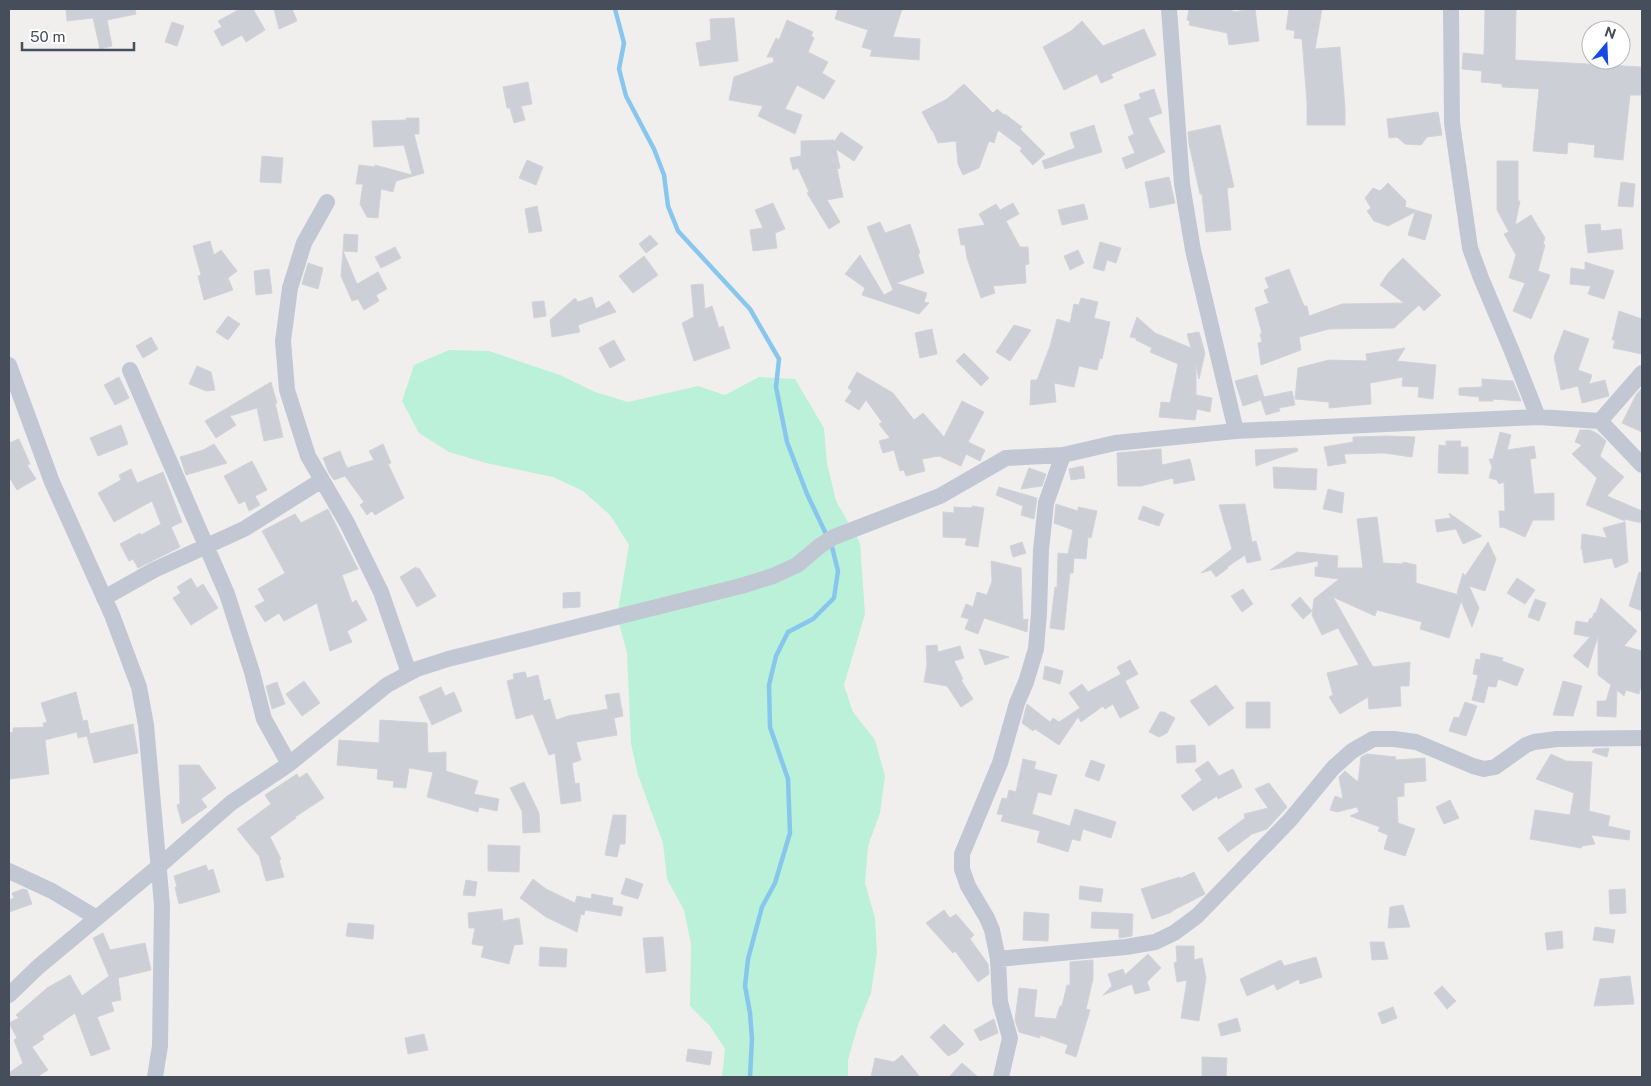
<svg xmlns="http://www.w3.org/2000/svg" width="1651" height="1086" font-family="'Public Sans',sans-serif">
  <rect width="100%" height="100%" fill="#f1efee"/>
  <path fill="#bbf0d9" d="M449,350L489,351L560,375L595,392L628,402L698,386L725,395L759,377L795,379L824,428L827,463L836,501L860,543L865,614L844,685L853,712L875,740L885,776L880,813L868,846L865,883L875,918L877,953L871,993L858,1025L848,1060V1077H722L725,1049L710,1026L690,1006L691,944L684,910L667,879L663,843L638,775L631,744L627,653L617,616L629,545L610,515L583,491L553,477L486,463L449,452L419,433L402,401L414,365Z"/>
  <g fill="none" stroke-linecap="round" stroke-linejoin="round">
    <path stroke="#87c7ee" stroke-width="4.5" d="M615,9L624,43L619,69L626,96L654,149L664,175L668,206L678,231L750,309L779,359L776,387L787,442L807,494L827,536
      M750,1077L752,1039L750,1013L745,986L748,959L762,907L775,883L790,833L788,779L770,727L769,685L776,656L788,632L813,619L834,598L838,571L831,543"/>
  </g>
  <path fill="#cdcfd6" stroke="#d2d3da" d="M66,9H135L136,14L107,20L112,46L100,49L93,18L67,21Z
    M240,9H253L265,30L246,42L242,35L222,46L214,31L222,27L218,21Z
    M274,9H292L297,21L279,29Z
    M838,9H902L893,37L920,39L919,60L870,56L872,50L862,47L868,30L835,19Z
    M1189,9H1233L1232,12L1255,9L1259,41L1229,45L1227,33L1189,25L1190,21L1187,20Z
    M1289,9H1322L1315,49L1340,47L1345,108V125H1307V102L1302,39L1294,38L1295,31L1286,29Z
    M1485,9H1516L1515,60L1642,67V95H1630L1623,160L1594,157L1595,145L1568,142L1567,154L1533,151L1539,89L1502,87V84L1481,82L1482,71L1462,69L1463,53L1484,55Z
    M734,18L738,61L700,66L696,43L711,40L710,19Z
    M787,20L813,32L811,36L814,38L808,52L828,62L822,73L835,81L824,99L797,85L785,109L802,115L795,134L758,116L763,106L729,100L734,77L774,62L773,57H767L776,38L779,40Z
    M1082,21L1103,46L1144,29L1156,55L1111,74L1113,78L1101,83L1097,74L1064,90L1043,47L1071,31Z
    M172,22L184,26L177,46L165,42Z
    M528,82L532,104L521,106L525,120L514,123L510,108H507L503,87Z
    M964,84L993,113L997,109L1004,115L1005,114L1022,127L1020,129L1045,154L1033,165L1020,151L1022,148L998,130L994,143L989,141L979,168L963,175L958,164L956,141L938,143L933,131H932L922,112L947,99Z
    M1154,89L1162,113L1148,118L1165,152L1126,169L1122,158L1135,153L1128,137L1134,134L1124,105L1141,99L1139,94Z
    M1438,112L1442,135L1427,137L1421,145L1405,144L1397,137L1389,138L1387,119Z
    M406,118H419V134H414L424,173L396,181L393,192L381,189L378,218L367,217L360,204L363,184H356L359,165L375,167V165L412,175L404,145L374,147L372,121L406,120Z
    M1094,125L1102,152L1045,169L1042,161L1075,148L1070,133Z
    M1220,125L1234,187L1227,188L1231,230L1206,232L1202,194H1200L1189,144L1188,132Z
    M841,132L863,147L854,161L836,149L840,168L837,169L843,197L827,200L840,222L829,229L807,193L809,192L798,168L793,170L790,158L801,156V141L834,140V142Z
    M262,156L283,158L281,183L260,182Z
    M527,160L543,167L536,185L519,178Z
    M1497,161H1518V201H1520L1515,225L1531,215L1545,238L1543,244L1545,245L1538,271L1550,275L1531,319L1513,311L1525,283L1509,278L1516,255L1504,234L1509,232L1497,210Z
    M1169,177L1175,203L1150,208L1145,182Z
    M1621,182L1635,184L1633,207L1618,206Z
    M1388,183L1406,201L1405,207L1432,215L1425,240L1408,235L1415,212L1388,226L1374,221L1367,211L1371,208L1365,198L1373,188L1380,191Z
    M773,203L785,229L775,233L777,248L753,251L750,230L763,228L755,210Z
    M1013,203L1019,214L1006,221L1020,247H1028L1029,264L1025,265L1026,283L993,286L995,293L981,298L967,258L965,245H961L958,229L985,225L979,214L996,204L1000,210Z
    M1084,204L1088,219L1062,225L1058,210Z
    M537,206L542,231L529,233L525,209Z
    M880,222L885,233L910,224L920,253L918,254L924,273L896,283L927,293L924,302L929,303L919,314L862,295L865,288L845,274L860,255L884,295L893,290L867,227Z
    M1600,224L1601,231L1621,229L1623,249L1588,253L1585,225Z
    M344,234L358,235L357,252L343,251Z
    M650,235L658,244L646,253L639,244Z
    M210,241L214,255L221,250L237,271L228,278L233,290L204,300L198,276L201,275L193,246Z
    M1100,242L1121,248L1116,263L1107,260L1104,271L1093,268Z
    M395,247L401,258L381,268L375,257Z
    M1078,250L1084,263L1070,270L1064,256Z
    M343,251L357,284L378,272L387,289L376,295L379,301L364,310L358,299L352,301L341,276Z
    M644,256L658,275L633,293L619,276Z
    M1403,258L1441,295L1424,311L1419,305L1394,328L1329,329L1299,337L1301,350L1261,365L1258,343L1262,342L1260,334L1262,333L1255,308L1269,303L1264,290L1269,288L1265,278L1289,269L1304,306H1307L1309,316L1342,304L1404,303L1380,285L1388,273Z
    M1585,262L1614,271L1604,299L1588,294L1591,286L1570,284L1571,268L1585,270Z
    M308,263L323,268L318,289L302,284Z
    M269,269L272,293L256,295L254,271Z
    M703,284L705,309L712,306L719,328L723,326L730,348L694,361L682,323L694,317L691,285Z
    M592,297L596,309L609,301L616,312L578,325L580,332L552,337L550,320L575,298L578,302Z
    M1081,298L1098,302L1094,318L1110,322L1102,359L1100,358L1097,370L1079,366L1074,387L1054,383L1056,402L1030,405L1031,380H1037L1050,346L1057,319L1070,323L1074,304L1079,305Z
    M544,301L546,316L534,318L532,302Z
    M1619,311L1642,319V354L1613,348L1615,340H1612Z
    M228,316L240,324L228,340L216,332Z
    M1137,317L1155,333L1191,348L1187,334L1199,332L1205,353L1199,379L1196,365V395L1212,398L1210,412L1197,409L1195,420L1159,417L1161,402L1170,403L1178,364L1150,352L1152,348L1136,340V338L1130,337Z
    M1014,325L1031,330L1010,361L996,352Z
    M932,329L937,354L920,358L915,333Z
    M1564,330L1589,339L1578,370L1592,375L1589,384L1605,380L1609,396L1582,403L1578,386L1561,390L1554,357Z
    M151,337L158,349L143,358L136,346Z
    M614,340L625,360L610,368L599,348Z
    M1405,348L1397,361L1436,365L1433,399L1418,397L1419,387L1402,386L1403,377L1370,383L1371,404L1329,408V402L1295,399L1298,368L1329,360L1367,361L1366,354Z
    M964,353L989,378L981,386L956,361Z
    M197,366L211,372L215,390L206,391L189,384Z
    M857,372L893,393L914,420L923,413L944,437L962,401L984,412L968,442L985,450L980,461L966,454L961,466L939,456L922,459L925,471L906,476L904,470L900,471L894,450L883,453L879,441L890,438L879,424L882,422L866,400L859,410L845,401L852,391L848,388Z
    M1257,375L1264,397L1292,391L1295,405L1279,408L1280,411L1266,415L1261,400L1243,406L1235,381Z
    M119,377L129,398L115,405L104,385Z
    M1482,379L1513,381L1521,401L1493,399V401H1479V397L1459,395V388L1482,387Z
    M271,382L277,403H275L283,437L264,441L257,408L230,416L236,425L216,438L205,421Z
    M1642,388V432L1622,423L1636,395Z
    M121,425L128,444L98,456L90,438Z
    M1580,430H1590L1598,434L1606,441L1600,456L1624,477L1607,496L1642,511V523L1624,519L1625,521L1586,505L1597,478L1572,454L1582,445L1575,442Z
    M1500,432L1511,435L1507,450L1534,446L1536,458L1530,459L1534,494L1554,493V520H1533L1525,537L1503,527L1500,528L1499,511H1505L1504,482L1499,484L1497,480L1489,478L1492,467L1489,459H1493Z
    M1387,436L1415,437L1412,457L1384,453L1344,454L1346,463L1328,466L1324,447L1353,442V437Z
    M19,439L30,464L27,465L36,479L17,490L9,477V443Z
    M1446,441H1461L1460,447H1468V474L1438,473L1439,445L1446,446Z
    M214,444L227,463L186,475L180,457L203,450Z
    M383,444L391,463L388,464L404,498L375,515L372,511L367,515L360,505L364,502L345,476L334,480L329,473L323,458L340,451L347,468L374,460L369,451Z
    M1297,448L1298,451L1256,466L1255,450Z
    M1161,449L1162,465L1190,459L1195,480L1174,484L1173,478L1141,486H1118L1117,453Z
    M252,461L267,490L255,496L260,505L249,511L245,501L239,504L224,476Z
    M1083,466L1085,478L1071,480L1069,469Z
    M1273,467L1317,469L1316,490L1274,488Z
    M1029,468L1046,474L1042,486L1021,489Z
    M131,469L137,483L163,472L182,522L171,527L180,547L138,568L133,559L129,561L120,544L140,533L141,535L161,524L152,501L114,522L98,493L121,480L119,475Z
    M999,487L1037,498L1034,519L1021,515L1023,506L996,495Z
    M1328,489L1344,493L1342,513L1323,509Z
    M1056,504L1078,511V507L1097,511L1091,538L1088,537L1086,559L1074,558L1073,573H1070L1064,630L1050,628L1055,587L1057,588L1058,553L1068,554L1073,530L1054,523Z
    M1245,504L1252,542L1256,541L1261,560L1247,563L1245,555L1227,567L1228,568L1216,577L1211,570L1201,573L1232,549L1219,505Z
    M972,506L984,508L978,547L965,545L967,538L943,537V512L954,513V507L972,508Z
    M1143,506L1164,514L1159,526L1138,519Z
    M328,509L358,569L342,575L352,603L356,600L367,620L347,631L352,642L330,651L317,603L284,621L279,613L265,622L255,606L265,601L258,589L285,573L262,531L295,514L301,523Z
    M1449,513L1466,525L1482,536L1463,544L1456,529L1437,532L1435,520L1451,518Z
    M1377,517L1383,563L1403,564V562L1416,565V583L1459,595L1457,593L1463,573L1465,576L1488,542L1496,559L1485,591L1469,586L1479,608L1472,627L1461,601L1449,638L1420,629L1422,622L1377,610L1375,616L1333,597L1373,667L1410,662L1409,686H1400L1401,706L1369,709L1368,697L1340,714L1329,697L1333,695L1327,673L1359,665L1338,628L1322,635L1312,615L1314,599L1339,579L1315,576V567H1318V561L1270,570L1297,552L1338,556L1337,568H1363L1357,519Z
    M1625,522L1628,562L1615,568L1612,558L1584,563L1582,549H1581L1582,534L1607,538L1603,528Z
    M1022,542L1026,553L1013,557L1010,546Z
    M991,561L1021,568L1023,620L1028,619L1027,632L984,618L978,634L965,629L969,619L961,617L966,604L973,607L977,592L987,595L992,581Z
    M416,567L417,569L419,568L436,596L417,607L400,577Z
    M1639,572L1642,573V611L1629,606Z
    M191,578L197,588L203,584L218,608L191,625L173,598L181,593L177,587Z
    M1517,578L1535,590L1525,604L1507,593Z
    M1243,589L1253,604L1242,612L1231,596Z
    M580,592V607L563,608V593Z
    M1300,597L1312,611L1303,619L1291,605Z
    M1601,598L1637,631L1624,646L1642,651V682L1639,694L1626,690L1624,696L1617,690L1616,717L1597,716V701H1606L1611,685L1598,675V636L1588,668L1573,656L1590,637L1574,634L1576,621L1588,623L1590,618L1592,619L1594,613H1596Z
    M1535,599L1546,603L1539,621L1528,617Z
    M937,645L938,652L960,646L964,658L954,661L963,679L961,680L973,699L961,707L947,686L924,682L927,665L926,646Z
    M979,649L1009,657L985,665Z
    M1481,653L1503,658L1502,661L1524,669L1517,686L1498,679L1496,687L1488,686L1484,703L1472,700L1478,675L1473,674L1476,659L1480,660Z
    M1130,660L1138,674L1125,681L1139,708L1120,718L1113,704L1105,709L1103,706L1081,722L1078,717L1059,745L1035,729L1033,731L1022,723L1027,704L1050,722L1053,718L1059,722L1080,708L1069,693L1082,684L1088,692L1121,674L1117,667Z
    M1045,666L1063,671L1060,684L1043,679Z
    M525,672L527,678L538,675L544,701L550,699L556,720L568,716L608,709L605,695L619,693L623,716L614,718L617,735L576,742L581,760L572,763L575,784L579,783L581,801L561,804L555,753L549,755L533,714L516,719L507,681L514,679L513,674Z
    M304,681L320,703L302,716L286,694Z
    M1563,681L1582,686L1573,716L1553,715Z
    M277,682L285,704L272,709L266,686Z
    M1216,685L1234,708L1209,726L1190,701Z
    M441,687L445,696L454,692L462,711L432,725L419,697Z
    M76,692L83,721L87,720L90,734L133,724L138,753L94,763L87,736L78,738L77,732L45,740L49,774L10,779L9,770V733L13,732V728L44,727L43,723L47,722L41,703Z
    M1246,702H1270V728H1246Z
    M1465,702L1477,706L1466,736L1449,731L1454,717L1459,718Z
    M1160,712H1164L1175,718L1167,733L1159,737L1149,732Z
    M380,720L427,723L428,753L446,752V771L478,781L474,794L499,799L497,811L479,807L478,812L427,797L433,772L409,768L406,788L393,787L394,781L377,779L378,769L337,765L339,740L379,743Z
    M1195,745L1196,762L1177,763L1176,746Z
    M1609,748L1607,757L1592,752L1594,749Z
    M1367,754L1396,757L1395,760L1425,758L1426,781L1404,783V796L1397,797L1398,823L1415,829L1405,856L1384,849L1388,835L1378,831L1380,827L1350,816L1359,812L1357,807L1337,812L1330,810L1335,796L1343,799L1339,777L1345,771L1358,782L1361,757Z
    M1551,754L1566,761L1592,762L1589,811L1610,816L1608,826L1630,831L1629,840L1591,835L1595,844L1582,846L1581,848L1530,839L1535,810L1570,815L1574,793L1536,779Z
    M1023,759L1036,762L1034,769L1057,775L1051,795L1038,792L1032,814L1070,826L1075,809L1116,822L1111,838L1083,829L1080,841L1072,839L1068,852L1037,842L1040,831L1001,821L1003,815L997,814L1002,798L1007,799L1009,790L1016,792Z
    M1091,760L1105,765L1099,781L1085,776Z
    M1208,761L1219,776L1233,769L1242,787L1218,799L1217,796L1193,811L1181,796L1202,780L1195,770Z
    M179,765H199L216,788L201,799L207,807L182,824L177,805L180,804Z
    M307,773L324,798L295,817L296,818L270,837L281,859L279,860L284,877L266,881L259,855H258L237,829L271,804L265,795L297,774L299,778Z
    M524,782L539,813L540,832L523,833L522,811L510,788Z
    M1269,783L1287,807L1267,829L1252,834L1228,852L1218,838L1245,818L1244,814L1268,808L1255,789Z
    M1450,800L1459,818L1444,824L1436,807Z
    M613,815H626L625,844H620L617,857L605,855Z
    M488,845L520,846L519,872L488,871Z
    M206,865L208,871L213,869L220,892L179,904L175,887H177L174,876Z
    M1194,872L1205,894L1172,911V912L1152,919L1141,889L1180,877L1179,879Z
    M626,878L643,884L638,899L621,894Z
    M533,879L546,889L575,903L577,896L591,899L592,894L613,898L612,905L623,907L621,916L585,910L584,915L581,914L577,932L546,917L520,898Z
    M466,880L477,882L475,896L463,895Z
    M1080,886L1103,889L1101,902L1079,899Z
    M23,889L27,890L32,904L9,912V900L14,898L12,893Z
    M1625,889L1626,913L1610,914L1609,890Z
    M1403,905L1410,927L1388,928L1390,907Z
    M502,909L503,921L519,918L523,944L514,945L509,964L481,957L484,946L472,944L475,928H469L468,913Z
    M944,910L950,918L956,914L974,935L970,939L988,964L989,974L978,982L955,951L953,953L926,923Z
    M1024,912L1049,914L1048,941L1023,940Z
    M1092,912L1133,914L1132,936L1119,938V929L1091,928Z
    M348,923L374,925L373,939L346,936Z
    M1595,927L1615,930L1613,943L1593,940Z
    M1562,931L1563,948L1547,950L1545,933Z
    M103,933L110,950L145,943L151,970L118,978L121,1000L111,1002L114,1011L97,1017L110,1049L91,1056L75,1013L42,1036L44,1039L32,1047L48,1070L37,1077H9V1073L23,1063L14,1040L17,1038L9,1023L19,1018L16,1015L47,988L70,975L82,996L109,976L93,938Z
    M663,937L666,971L646,973L643,938Z
    M1370,942H1384L1388,959L1372,960Z
    M1176,946H1194V960L1202,958L1206,978L1199,1021L1181,1018L1187,980L1177,982L1174,963L1177,962Z
    M540,947L567,949L566,967L539,966Z
    M1148,954L1161,968L1147,982L1150,990L1135,994L1132,984L1103,995L1112,986L1108,974L1123,969L1125,975Z
    M1316,957L1322,977L1300,984L1299,979L1277,990L1274,984L1247,996L1240,979L1281,960L1284,966Z
    M1093,960V979L1086,1009L1090,1010L1076,1057L1065,1053L1068,1045L1040,1035V1038L1019,1032L1015,1020L1019,988L1037,990L1034,1017L1056,1019L1060,1006H1062L1067,985H1070V962Z
    M1630,976L1634,1004L1594,1006L1600,979Z
    M1442,986L1456,1001L1447,1009L1434,993Z
    M1393,1007L1397,1018L1382,1024L1378,1013Z
    M1237,1018L1241,1031L1221,1036L1218,1024Z
    M994,1019L998,1033L980,1041L974,1030Z
    M944,1024L964,1044L956,1052L948,1056L930,1037Z
    M424,1034L428,1050L408,1054L405,1038Z
    M688,1049L712,1052L710,1065L686,1061Z
    M902,1055L920,1077H871L875,1058L894,1062Z
    M1202,1057L1227,1058L1226,1077H1202Z
    M962,1063L978,1077H949Z"/>
  <g fill="none" stroke-linecap="round" stroke-linejoin="round">
    <path stroke="#c1c8d4" stroke-width="16" d="M1169,9L1182,184L1193,250L1236,431
      M1451,9L1452,123L1470,248L1481,278L1511,349L1538,417
      M327,202L304,243L290,288L283,341L287,390L308,456L347,523L381,592L409,673
      M9,365L52,482L112,615L139,687L146,725L162,905L160,1046L155,1077
      M130,370L227,594L252,672L264,719L289,764
      M1600,421L1642,465
      M104,598L154,570L244,529L322,480
      M9,871L52,891L97,918
      M998,959L1126,947L1155,942L1174,933L1197,916L1290,820L1333,768L1352,751L1373,739H1394L1416,742L1473,766L1484,769L1495,767L1526,745L1534,742L1557,739L1642,738
      M9,995L38,967L158,867L231,803L289,764L387,685L417,669L448,659L741,586L773,576L797,565L821,545L834,537L940,496L1006,458L1063,455L1115,443L1236,431L1538,417L1600,421L1642,373
      M1001,1077L1010,1038L1000,1002L998,959L992,930L987,918L968,886L962,869V854L1000,763L1017,703L1026,682L1036,649L1039,613L1041,550L1046,503L1063,455"/>
  </g>
  <rect width="1651" height="1086" fill="none" stroke="#464e5c" stroke-width="20"/>
  <g transform="translate(1606 45) rotate(19)"><circle r="24" fill="#ffffff" stroke="#b5b8be"/>
  <path d="M0-4L9 19L0 12L-9 19Z" fill="#154be4"/>
  <text y="-8" font-size="14" font-weight="bold" text-anchor="middle" fill="#464e5c">N</text>
  </g>
  <path d="M22 42v8h112v-8" fill="none" stroke="#464e5c" stroke-width="2.5"/>
  <text x="30" y="42" font-size="15" fill="#464e5c" stroke="#ffffff" stroke-width="4" paint-order="stroke">50 m</text>
</svg>
